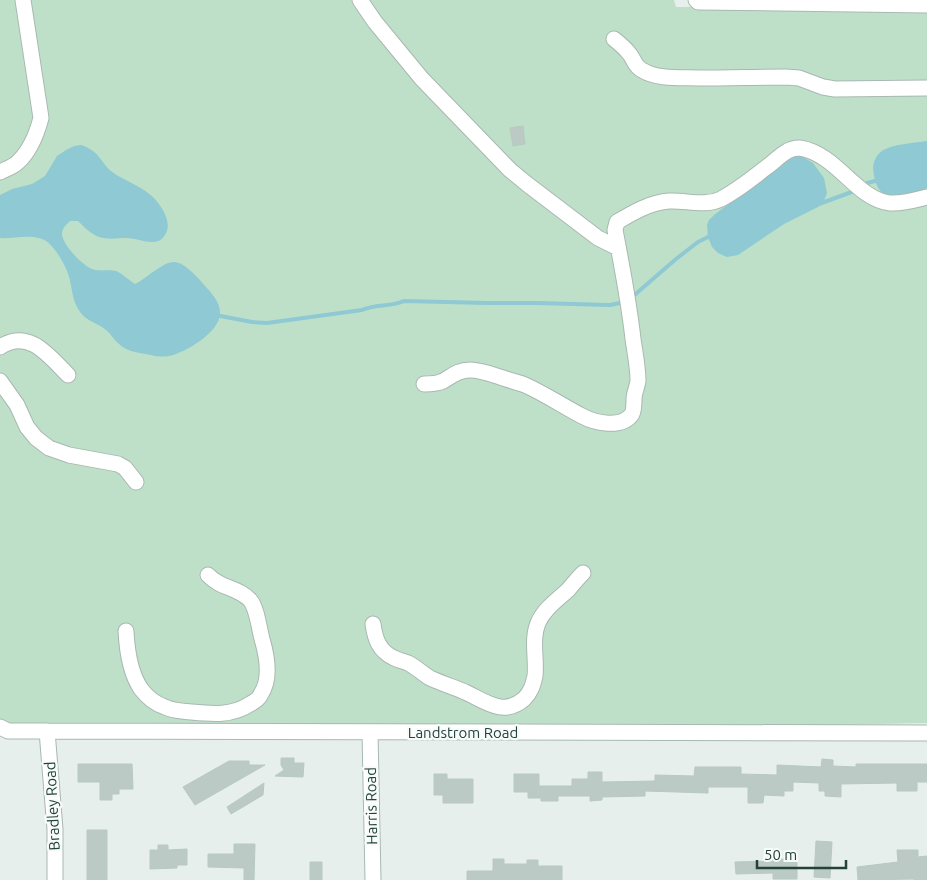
<svg xmlns="http://www.w3.org/2000/svg" width="927" height="880" font-family="Ubuntu,sans-serif">
  <rect width="100%" height="100%" fill="#e6efeb"/>
  <path fill="#bfe0c8" d="M0,0H674L676,7L927,6V723L502,732L0,725Z"/>
  <path fill="#8ec9d4" d="M927,141V188C916,192 892,200 882,193C879,190 877,186 876,183C872,172 871,159 882,151C892,144 914,143 927,141Z
    M81,145C102,152 100,164 115,174C128,182 143,187 154,198C162,207 173,223 165,235C162,240 158,242 152,242C144,242 135,238 126,238C117,238 108,240 99,237C91,234 84,227 78,221H70C66,225 62,228 62,234C62,244 83,266 92,269C101,272 109,269 116,271C123,274 129,280 135,284C146,279 163,261 175,262C184,263 193,273 199,279C207,289 221,300 220,314C219,332 189,350 173,355C166,357 158,357 151,355C140,353 127,352 119,344C114,340 111,334 106,330C95,321 85,322 77,307C71,296 72,282 67,271C63,261 52,242 42,239C29,234 13,239 0,238V195L12,189L32,184L45,176L57,156L66,150L74,146Z
    M796,156H801L813,163L824,178L827,193L824,201L818,207L784,224L738,255L727,257L718,253L712,247L708,237L707,225L709,220L714,215L756,183L792,158Z"/>
  <g fill="none" stroke-linecap="round" stroke-linejoin="round">
    <path stroke="#8ec9d4" stroke-width="4" d="M863,186L867,183L879,180
      M819,204L857,190
      M631,298L676,259L698,242L712,235
      M215,315L252,322L267,323L362,310C375,304 391,307 404,301L487,303H537L610,305L625,302"/>
  </g>
  <path fill="#bbcac4" stroke="#b8c9c2" d="M523,126L525,144L513,146L510,128Z
    M281,758H294V763H304L303,777L275,776L284,770L281,765Z
    M822,759L833,760V766L856,767V764H927V782H917V791H897V783L841,784V797L825,796V791H819V783L793,782V791H784V796L764,795L763,803H748V787H708V793L645,791V796L602,797V800L590,801V796H558V801H541V798H528V792H514V774H539V786H572V779H588V772H602V782L655,781V775L694,776L695,767H741V774L777,775V765L821,767Z
    M229,761H249V765H265L195,805L183,787Z
    M78,764H132L133,789H119V794H112V800H100V782H78Z
    M434,774H447V779H473V803H443V795H434Z
    M264,783L263,795L231,814L227,807Z
    M87,830H107V880H87Z
    M816,841L832,842L830,878L814,877Z
    M234,844H255L254,880H244V868L208,867V854H234Z
    M158,845H168V850L187,849V865H177V868L150,869V850H158Z
    M897,850H918V857L927,856V880H914V879L858,880L857,867L898,862Z
    M493,859H504V864H527V860H538V866H562V880H467V871H493Z
    M773,859H797V879H773V873L736,874L735,862L773,861Z
    M310,862H322V880H310Z"/>
  <g fill="none" stroke-linecap="round" stroke-linejoin="round">
    <defs>
      <path id="minor" d="M360,0L375,22L422,79L510,170L527,184L598,238L618,248
        M696,0L698,2L927,5
        M614,39C619,43 624,47 628,52C634,58 634,66 642,70C657,80 684,77 702,78C730,78 758,77 786,77L799,78L823,87L835,89L927,88
        M0,172C6,169 13,167 18,162C30,151 37,133 41,118L23,0
        M0,347C29,328 49,356 68,375
        M0,381L17,405L27,427L36,438L49,448L69,455L118,464L125,468L136,482
        M424,384C430,384 437,384 443,381C452,376 458,370 470,370C480,370 491,374 500,377C508,380 517,382 525,385C545,394 563,406 582,416C595,423 622,429 632,414C634,410 634,404 634,399C634,393 637,388 638,381C638,367 635,353 633,339C629,303 622,266 615,230L617,222C632,213 651,202 669,201C686,200 705,207 721,199C738,190 754,177 768,166C774,162 779,156 786,152C790,149 795,148 800,148C837,154 857,200 890,203C902,204 915,200 927,197
        M373,624C375,639 379,651 394,658C398,660 403,661 408,663C416,667 422,673 430,678C441,683 453,687 465,692C485,701 503,717 524,699C531,692 533,685 535,676C537,659 531,640 538,623C544,609 557,600 568,590C573,584 578,578 583,573
        M126,631C127,651 130,673 141,689C147,697 156,704 165,707C173,711 183,711 191,712C212,714 232,716 250,704C254,702 259,699 261,694C271,679 267,656 262,639C259,628 257,608 250,600C238,587 221,589 208,575
        M0,727L8,731H47L927,733
        M47,731L55,829V880
        M370,732L373,880"/>
    </defs>
    <use href="#minor" stroke="#a8b8b2" stroke-width="17"/>
    <use href="#minor" stroke="#fff" stroke-width="15"/>
  </g>
  <g text-anchor="middle" dominant-baseline="central" stroke-width="4.5" stroke-linejoin="round" paint-order="stroke">
    <g font-size="15" fill="#24423a" stroke="#f7fbf9">
      <text x="463" y="732">Landstrom Road</text>
      <text transform="translate(52 806) rotate(-93)">Bradley Road</text>
      <text transform="translate(371 806) rotate(-91)">Harris Road</text>
    </g>
  </g>
  <path d="M757 860v8h89v-8" fill="none" stroke="#24423a" stroke-width="2.5"/>
  <text x="764" y="860" font-size="15" fill="#24423a" stroke="#f7fbf9" stroke-width="4" paint-order="stroke">50 m</text>
</svg>
